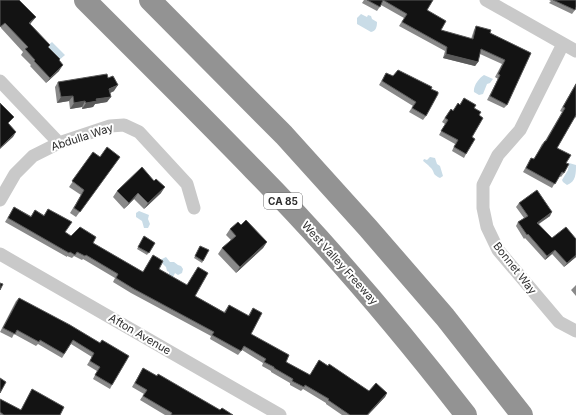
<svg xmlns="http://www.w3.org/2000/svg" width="576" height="415" font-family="Inter,sans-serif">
  <rect width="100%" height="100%" fill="#fff"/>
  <path fill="#c9dce7" d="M361,14L367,17L368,15L371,16L372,19L377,22C377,27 376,31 371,32L357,24V18Z
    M52,42L65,55L58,61L45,48Z
    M484,75L493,79L490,83L487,84L483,94L479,95L474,92C473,86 479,78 484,75Z
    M430,157L435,158L437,164L440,166L443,176L440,178C431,173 436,174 431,168C430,167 425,162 423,161L424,159L427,160Z
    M569,163L576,165C576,173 576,182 567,185L563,182L562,180L568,170Z
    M139,211L149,215L148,219L150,224L148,228H144L142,221L136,217V213Z
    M166,257L170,262H174L178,265L181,266L183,269L182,273L178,275L175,273L173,277L169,276V272L167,271L166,267L161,262L162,259Z"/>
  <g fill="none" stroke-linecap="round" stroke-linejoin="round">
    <path stroke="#c9c9c9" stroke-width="13" d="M486,0L576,51
      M563,44L520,130L498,155L483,185V208L487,227L498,250L559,322L576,331
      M0,81L59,143
      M0,200L15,174L33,156L59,143L110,126L124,125L139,132L187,184L194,208
      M0,254L280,415"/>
    <path stroke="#939393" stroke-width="22" d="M85,0C142,57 199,113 254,170C330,247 400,330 466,415
      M150,0L284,135L368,228L445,317L522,415"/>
  </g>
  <path fill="#898989" d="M0,0L31,23L30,24L48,47L60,59L59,61V71L46,83L30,66L31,65L21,55L23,52L1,28Z
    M364,0H433L427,10L441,30L471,39L474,30L476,26L531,53L507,105L504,108L487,100L498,79L495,77L502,64L480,54L478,62L475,66L443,58L445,51L399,26L404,18L381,5L377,11L362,3Z
    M549,0H576L575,10L572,14L549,3L551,1Z
    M386,73L393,76L431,89L426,116L423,120L409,112L413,106L379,85Z
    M58,82L114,91L110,93L107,102L95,104L93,107L82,109V107L70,109L69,101L57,103L55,87Z
    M576,83V118L575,117L557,148L566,163L564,173L561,177L559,176L552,188L523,172L531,158L534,159L542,144L545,141L562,112L560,111Z
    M464,98L474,108L479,115L466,154L464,158L452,151L455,144L439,135L445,124L442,122L448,113L451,109L453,110L460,104Z
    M93,152L100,157H120L76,217L70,213L81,195L69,187Z
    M154,181L161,193L144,209L134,199L124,209L113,197L117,191Z
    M519,203L550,216L539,224L552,238L576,239V257L564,267L552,254L545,260L525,238L524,239L516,226L518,222L524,218L516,207Z
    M14,207L31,216L35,210L44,215L48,209L65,232L71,236L93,243L143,272L153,255L159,269L195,296L224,312L229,305L248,316L253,308L251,334L286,362L310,375L319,360L369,391L387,393L385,397L368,415H342L326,404V403L303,389L301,391L290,385V383L271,372V371L262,366L263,363L242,350L238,355L210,339L211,336L131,293L113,282L115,278L83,259L82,260L74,256L72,258L67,256V257L5,222Z
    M241,225L267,242L263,248L236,273L218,254L222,248L231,240L226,235L230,229Z
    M144,236L155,243L147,255L137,249Z
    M200,246L203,261L202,263L194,258Z
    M576,285V296L571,290Z
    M19,298L100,343L112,385L110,389L93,379L97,371L87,365L92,357L71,344L62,358L38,344L36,346L14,334L12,338L0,332L16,301Z
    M143,368L156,376L220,410L233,415H165L140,400L144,394L132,387Z
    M32,389L60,415H0V399L21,410Z"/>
  <path fill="#5a5a5a" d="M36,17L31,23L25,29L29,23Z
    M446,54L478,62L475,66L443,58Z
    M63,65L59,71L46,83L50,78Z
    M118,85L114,91L106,95L109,89Z
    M73,96L69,101L57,103L61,97Z
    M111,97L107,102L95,104L93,107L82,109L86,103L96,99Z
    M85,101L82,107L70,109L74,103Z
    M16,132L13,137L0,149V148Z
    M165,187L161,193L144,209L148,203Z
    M138,193L134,199L124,209L129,203Z
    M552,212L550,216L535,226L537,223Z
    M267,242L263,248L236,273L240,267Z
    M555,250L552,254L545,260L547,256Z
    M576,255V257L564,267L567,263Z
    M387,393L385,397L368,415H367Z"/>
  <path fill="#131313" stroke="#5a5a5a" d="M0,0H19L36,17L29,23L50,45L48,47L60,59L59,60L63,65L50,78L34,61L35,60L25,49L28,47L5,23L0,27Z
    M367,0H433L427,10L446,21L441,30L473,39L476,26L491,30L490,33L531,53L507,105L490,96L500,75L498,74L505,60L481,49L478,62L446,54L447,47L402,22L407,14L383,0L380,7Z
    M553,0H576V7L575,10Z
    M398,70L432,87L431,89L438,92V94L426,116L412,108L416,102L382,81L386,73L393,76Z
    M107,74L108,78L113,76L118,85L109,89L111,97L96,99L97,101L86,103L85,101L74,103L73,96L61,97L58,82Z
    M576,84V115L557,148L571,155L566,163L569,164L564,173L562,172L555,184L526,168L531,158L534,159L545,141H546L565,108L563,107Z
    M464,98L476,105L474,108L481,112L479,115L483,118L472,137L475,139L466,154L454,147L458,140L441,131L448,120L445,118L451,109L453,111L458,103L460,105Z
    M0,103L14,117L8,123L16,132L0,148Z
    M107,147L120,157L80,212L74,208L84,190L72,181L93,152L100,157Z
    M142,167L154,181L156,179L165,187L148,203L138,193L129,203L117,191Z
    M537,190L552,212L537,223L552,238L566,227L576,239V255L567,263L555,250L547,256L528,234L527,235L518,222L528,216L519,203Z
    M14,207L31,217L35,210L44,216L48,209L72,222L65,232L71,236L80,227L96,237L93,243L143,272L153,255L163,261L159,269L187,285L198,267L208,273L195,296L225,313L229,305L249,316L253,308L262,313L251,334L289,355L286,362L310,375L319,360L328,366L329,364L369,391L376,383L387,393L367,415H350L328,400L329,399L305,385L304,387L292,381L293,379L274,368V367L264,362L266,359L244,346L241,351L212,335L214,332L134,289L116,278L118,274L86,255L85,256L77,252L75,255L70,252L69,253L8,218Z
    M246,220L267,242L240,267L222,248L236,236L230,229L238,222L241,225Z
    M144,236L155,243L149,253L138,247Z
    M200,246L209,250L203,261L195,256Z
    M0,283L3,284L0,290Z
    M19,298L70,325L100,343L102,340L129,356L112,385L95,375L100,367L90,361L94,353L73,340L64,354L40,340L39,342L17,330L15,334L3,328Z
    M143,368L157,376L158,374L220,410L222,408L233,415H171L172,413L143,396L147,390L135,383Z
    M0,378L6,382L0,393Z
    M32,389L64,407L60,415H4L0,412V399L21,410Z"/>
  <g text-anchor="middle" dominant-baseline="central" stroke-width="4" stroke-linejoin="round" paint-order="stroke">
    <rect fill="#fff" stroke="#6b6b6b" stroke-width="1" x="264" y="193" width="38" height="16" rx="3"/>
    <g font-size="10" font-weight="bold" fill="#2c2c2c">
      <text x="283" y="201">CA 85</text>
    </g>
    <g font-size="11" fill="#2c2c2c" stroke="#fff">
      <text transform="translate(82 137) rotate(-18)">Abdulla Way</text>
      <text transform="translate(340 263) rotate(48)">West Valley Freeway</text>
      <text transform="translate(515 268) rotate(52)">Bonnet Way</text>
      <text transform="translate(140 334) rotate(30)">Afton Avenue</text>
    </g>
  </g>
</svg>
